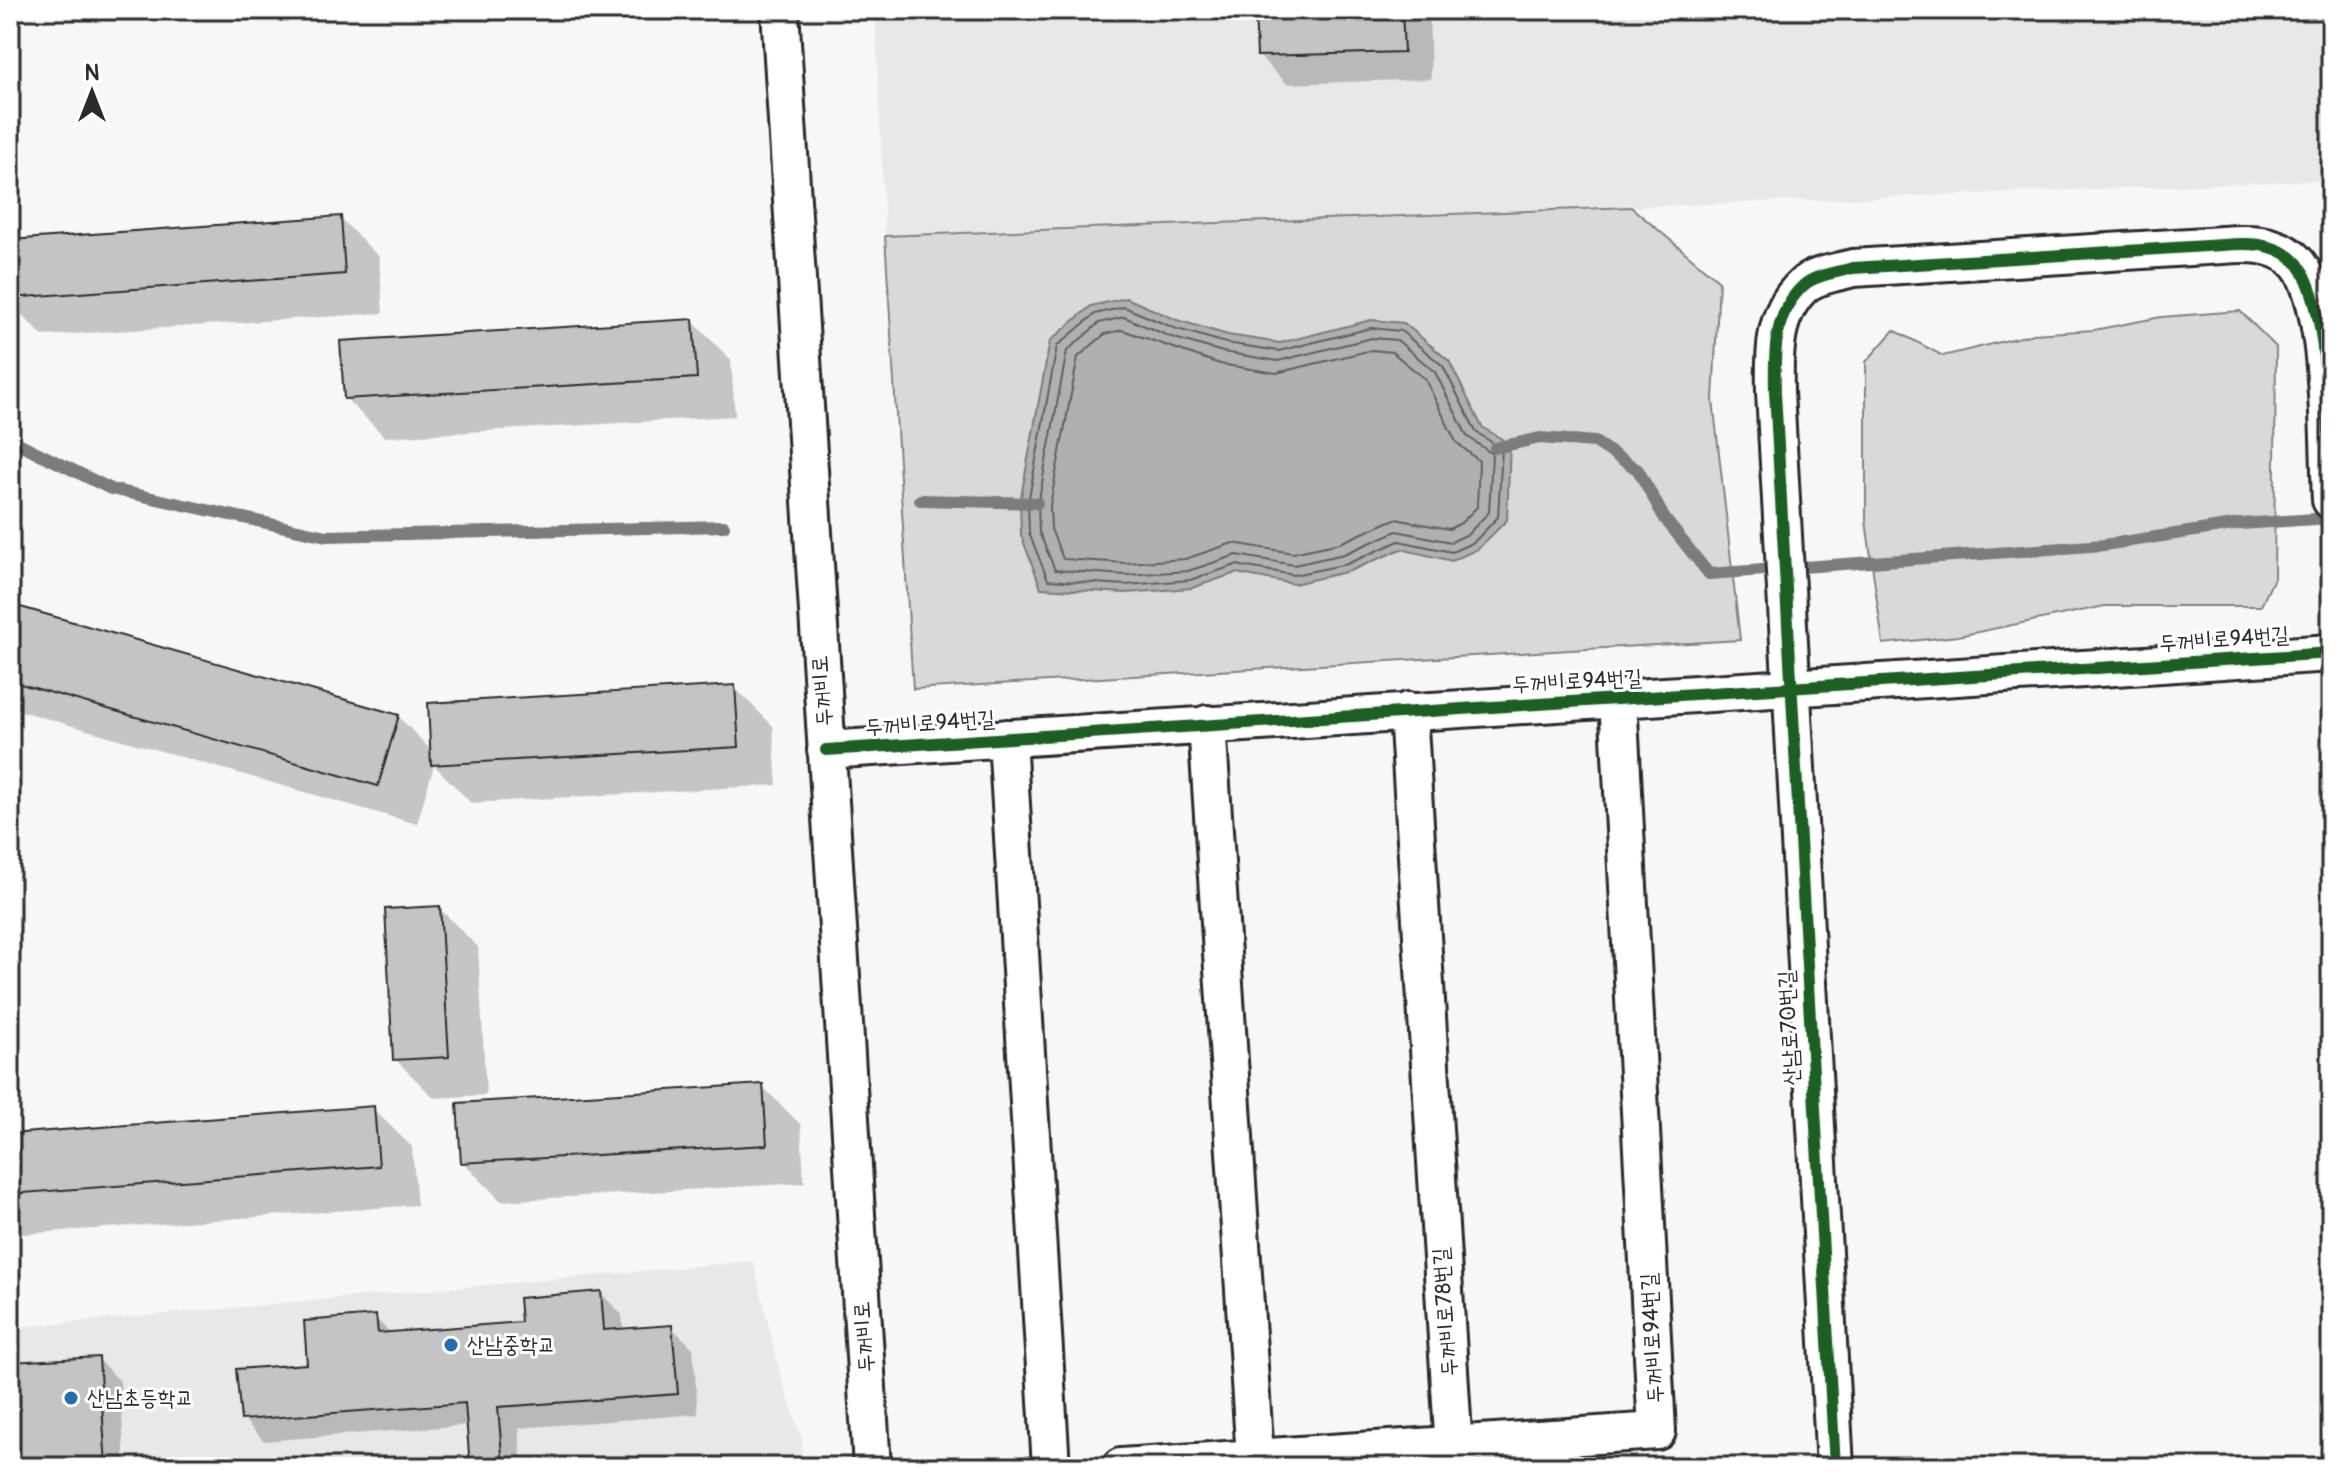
<svg xmlns="http://www.w3.org/2000/svg" width="2341" height="1477" font-family="Pangolin,'Poor Story',sans-serif">
  <rect width="100%" height="100%" fill="#f7f7f7"/>
  <filter id="ink" filterUnits="userSpaceOnUse"><feTurbulence type="fractalNoise" baseFrequency=".0125" numOctaves="2"/><feDisplacementMap in="SourceGraphic" scale="16" xChannelSelector="R" yChannelSelector="G"/><feConvolveMatrix kernelMatrix="1 2 1 2 8 2 1 2 1" color-interpolation-filters="sRGB"/></filter>
  <g filter="url(#ink)">
    <path fill="#e8e8e8" d="M875,10H2331V180L885,236Z
      M753,1261L780,1373L802,1440L803,1467H10V1328Z"/>
    <path fill="#d9d9d9" stroke="#828282" stroke-width="2" d="M1631,207L1719,281L1713,400L1740,640L913,689L885,236Z
      M2240,311L2276,347L2274,578L2261,606H2105L1958,636L1883,644L1866,521V362L1894,330L1943,356L2033,334L2094,330L2161,317Z"/>
    <path fill="#b0b0b0" stroke="#7b7b7b" stroke-width="2" d="M1126,298L1177,320L1228,335L1280,343L1371,320L1404,323L1449,361L1482,427L1510,444L1507,520L1478,549L1452,561L1401,549L1350,571L1294,584L1236,573L1192,588L1126,593L1041,588L1021,535L1020,502L1050,341L1091,306Z"/>
    <path fill="#0003" d="M1257,10H1429L1431,79L1287,84L1259,56Z
      M10,92L18,100L24,156L10,157Z
      M340,218L379,257L383,313L43,336L10,303V242Z
      M692,321L731,360L735,416L385,437L346,399Z
      M10,607L398,716L432,751L734,687L773,726L777,785L471,803L434,765L417,824L10,708Z
      M439,908L478,947L486,1095L434,1098L395,1059Z
      M762,1086L801,1125L804,1183L501,1201L463,1162Z
      M373,1109L412,1147L417,1205L10,1235V1136Z
      M601,1293L622,1315L623,1330L671,1327L693,1348L698,1414L519,1428L522,1467H472L469,1425L264,1441L243,1419L375,1318L392,1334L523,1324Z
      M98,1359L120,1381L125,1467H10V1364Z"/>
    <g fill="none" stroke-linecap="round" stroke-linejoin="round">
      <path stroke="#606060" stroke-width="2" d="M1124,307L1174,328L1226,343L1279,351L1371,328L1401,331L1443,366L1476,432L1502,449L1498,517L1474,542L1452,552L1399,541L1347,564L1294,575L1236,565L1190,580L1126,585L1048,580L1029,533L1028,503L1057,346L1095,314Z
        M1124,317L1171,337L1223,352L1278,361L1372,338L1397,340L1435,372L1467,436L1492,454L1489,512L1468,534L1451,542L1397,531L1344,554L1294,565L1237,555L1188,571L1126,575L1055,570L1039,532L1038,504L1067,351L1099,323Z
        M1122,330L1220,364L1276,373L1372,350L1392,352L1425,379L1456,442L1479,461L1477,507L1461,523L1449,529L1395,519L1340,543L1293,553L1233,543L1185,559L1126,563L1063,559L1051,529L1050,505L1078,357L1105,334Z"/>
      <path stroke="#7b7b7b" stroke-width="12" d="M10,439L111,489L326,536L724,526
        M1495,448L1540,438L1595,442L1638,470L1665,519L1709,574L2104,545L2240,524L2331,518
        M920,500L1037,503"/>
    </g>
    <path fill="#c4c4c4" stroke="#2b2b2b" stroke-width="2" d="M1255,10H1402L1404,52L1257,56Z
      M341,216L345,274L10,298V240Z
      M693,319L697,378L344,399L340,341Z
      M10,604L399,715L378,786L10,681Z
      M735,685L739,747L431,765L428,703Z
      M440,906L449,1057L393,1060L385,909Z
      M763,1084L767,1145L461,1163L457,1103Z
      M374,1106L379,1166L10,1194V1134Z
      M601,1291L604,1330L672,1325L678,1394L498,1407L503,1467H470L465,1403L241,1420L236,1369L307,1364L304,1321L376,1315L378,1333L521,1322L519,1298Z
      M99,1357L106,1467H10V1362Z"/>
    <g fill="none" stroke-linecap="round" stroke-linejoin="round">
      <defs>
        <path id="minor" d="M780,10L872,1467
          M1408,711L1455,1467
          M1207,724L1255,1458
          M1007,738L1051,1467
          M826,750L2331,653
          M1121,1467L1657,1431L1618,698
          M1835,1467L1775,392C1774,354 1773,313 1804,285C1815,275 1839,272 1853,268L2222,245C2247,243 2273,242 2293,259C2332,293 2328,446 2331,500"/>
      </defs>
      <use href="#minor" stroke="#2b2b2b" stroke-width="42"/>
      <use href="#minor" stroke="#fff" stroke-width="36"/>
      <defs>
        <path id="cycleway" d="M826,750L2331,653
          M1835,1467L1775,392C1774,354 1773,313 1804,285C1815,275 1839,272 1853,268L2222,245C2247,243 2273,242 2293,259C2332,293 2328,446 2331,500"/>
      </defs>
      <use href="#cycleway" stroke="#fff" stroke-width="17"/>
      <use href="#cycleway" stroke="#1b5e20" stroke-width="12"/>
    </g>
  </g>
  <g fill="#1f6fb2" stroke="#fff" stroke-width="3">
    <circle cx="451" cy="1345" r="8"/>
    <circle cx="71" cy="1398" r="8"/>
  </g>
  <g text-anchor="middle" dominant-baseline="central" stroke-width="6" stroke-linejoin="round" paint-order="stroke">
    <g font-size="22" fill="#2b2b2b" stroke="#fff">
      <text transform="translate(2224 639) rotate(-4)">두꺼비로94번길</text>
      <text transform="translate(1577 681) rotate(-3)">두꺼비로94번길</text>
      <text transform="translate(822 691) rotate(-94)">두꺼비로</text>
      <text transform="translate(930 723) rotate(-4)">두꺼비로94번길</text>
      <text transform="translate(1789 1028) rotate(-93)">산남로70번길</text>
      <text transform="translate(1445 1312) rotate(-94)">두꺼비로78번길</text>
      <text transform="translate(864 1337) rotate(-94)">두꺼비로</text>
      <text transform="translate(1652 1338) rotate(-93)">두꺼비로94번길</text>
    </g>
    <g font-size="22" fill="#2b2b2b" stroke="#fff" text-anchor="start">
      <text x="467" y="1345">산남중학교</text>
      <text x="87" y="1398">산남초등학교</text>
    </g>
  </g>
  <rect width="2341" height="1477" fill="none" stroke="#fff" stroke-width="40"/>
  <rect x="20" y="20" width="2301" height="1437" fill="none" stroke="#2b2b2b" stroke-width="3" filter="url(#ink)"/>
  <g transform="translate(92 92)" stroke="#ffffff" stroke-width="6" paint-order="stroke">
  <path d="M0-6L14 30L0 20L-14 30Z" fill="#2b2b2b"/>
  <text y="-12" font-size="22" font-weight="bold" text-anchor="middle" fill="#2b2b2b">N</text>
  </g>
</svg>
